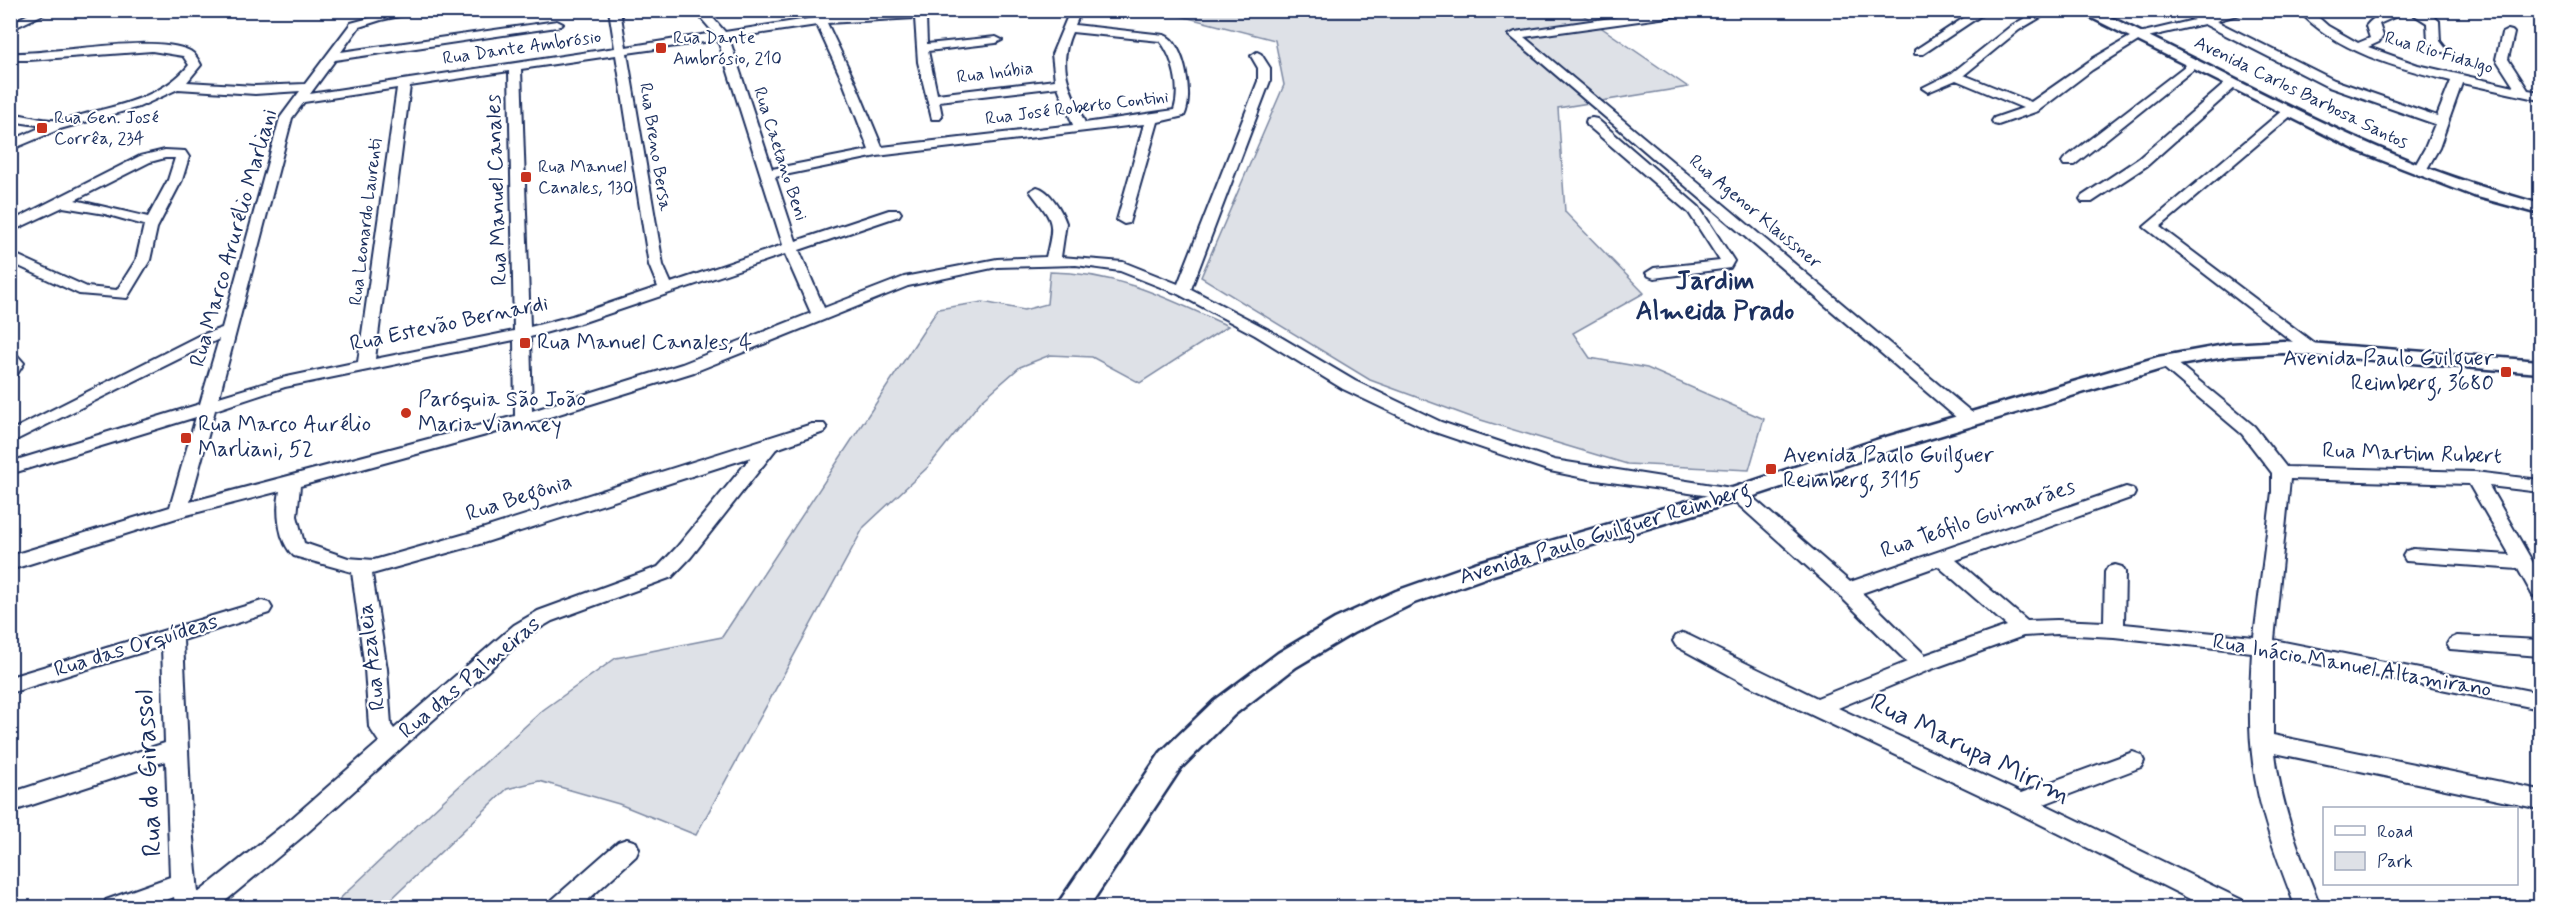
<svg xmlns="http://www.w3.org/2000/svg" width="2551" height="918" font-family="Mynerve,sans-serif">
  <rect width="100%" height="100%" fill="#fff"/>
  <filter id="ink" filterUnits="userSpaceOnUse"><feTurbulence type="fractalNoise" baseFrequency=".0167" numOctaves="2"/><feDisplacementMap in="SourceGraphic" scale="12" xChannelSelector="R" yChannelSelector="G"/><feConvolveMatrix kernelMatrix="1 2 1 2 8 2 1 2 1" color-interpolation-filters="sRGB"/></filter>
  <g filter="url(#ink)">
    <path fill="#dee1e7" stroke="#7c88a2" stroke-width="1.5" d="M1161,11H1577L1688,87L1558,108L1565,212L1644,293L1573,333L1590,358L1647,368L1764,419L1749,470L1627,464L1471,417L1370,380L1201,277L1284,85L1275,40Z
      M1050,272C1117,272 1169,299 1228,326L1140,383L1092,357L1050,355L1020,367L981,401L928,467L864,527L696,835L619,804L539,781L507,789L383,907H331L443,801L543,710L616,658L722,637L938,309L983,302L1024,310L1047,304Z"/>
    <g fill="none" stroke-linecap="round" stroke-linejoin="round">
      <defs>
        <path id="minor" d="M37,10H52L10,30V23Z
          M399,10H427L381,20L359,27L341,52L557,21L563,24L557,27L335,60L310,94L615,48L609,10H620L626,47L714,33L694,10H706L725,32L814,18L811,10H821L824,17L916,10H1041L1036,13L926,17L927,44L996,37L1002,40L996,43L928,51L937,94L1055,80L1052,54L1067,18V10H1078L1080,13L1075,25L1164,35C1185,42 1194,98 1184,116L1158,122L1129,223L1124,224L1117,220L1144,124L877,156L775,177L796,241L889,210H899L901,213L899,216L799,250L824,308L904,277L997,259L1046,257C1056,219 1052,221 1030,191L1037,187C1050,190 1062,211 1066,223L1061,257L1123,262L1178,284L1258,81V68L1251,56L1257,52L1261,54L1270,68V81L1191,289L1267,329L1355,381L1441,422L1554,460L1744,490L1850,582L2126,487L2133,489L2135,493L2133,497L1956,560L2027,621L2057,620L2104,622L2105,572L2108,567L2115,565L2122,567L2125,572L2124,624L2254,637L2272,492V473L2242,434L2159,364L2157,361L2165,356L2171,358L2254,426L2286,467L2475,472L2540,480V492L2489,486L2540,575V598L2533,596L2518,569L2406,561L2403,556L2406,551L2413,549L2510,555L2469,484L2290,479L2274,640L2540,693V709L2273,655V735L2540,790V809L2275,753C2281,807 2301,858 2321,908H2296C2278,861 2259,813 2253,763C2248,726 2250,689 2252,652L2114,637L2057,634L2023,636L1929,670L1838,708L2021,793L2133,752L2141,755L2144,761L2141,767L2044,804L2242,900L2245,908H2208L2012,810L1746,684L1676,646L1673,641L1676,636L1683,633L1690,636L1817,698L1907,662L1840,596L1732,499L1589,479L1550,471L1429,430L1343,389L1255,335L1178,294L1120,271L1076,265L997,267L908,286L694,372L530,423L300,486L297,516L304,543L348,558L374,560L469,533L812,424H824L827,428L824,432L776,449L691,557L672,577L552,621L528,635L308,832L217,908H176L174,897L146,908H103L106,900L170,877L166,761L10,812V793L165,743L162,646L10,693V677L262,601L269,603L272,608L269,613L183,640L191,816L198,893L292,818L379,742L369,727L365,669L352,572L294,556C278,542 276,510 280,491L183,516L10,570V556L170,507L196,417L10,474V462L200,404L219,339L10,443V431L198,336L222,328L280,118L300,91L255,94L178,89L139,107L60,129L10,150V141L44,126L10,121V113C26,115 46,122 62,120C71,119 80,115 89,113C125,104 165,95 189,65L183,56L152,51L29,60H10V53C58,55 150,33 190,51C195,54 198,59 201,65L187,82L255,86L305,84L351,23ZM915,18L918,62L932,119H940L942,116L939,101L1058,87L1073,125L882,147L855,82L827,23ZM817,25L843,82L869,150L772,169L729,38ZM1072,32L1160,41C1174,58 1181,90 1174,110L1085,123C1071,90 1056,68 1072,32ZM718,40L783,245L671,283L663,265L627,53ZM616,55L649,265L658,287L572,316L530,327L521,69ZM509,71L514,331L375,359L410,86ZM397,88L358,362L282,378L219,397L292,118L304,102ZM785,254L811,313L682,364L532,411L530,337L584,322ZM514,340L515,416L190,502L215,410L285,387ZM751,457L677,547L658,567L538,611L514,625L394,729L391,725L387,669L372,574L483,543ZM1938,566L2007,626L1925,655L1862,593Z
          M1665,10H1701L1696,13L1524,37L1976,416L1979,420L1976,424H1964L1509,35L1515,32Z
          M1976,10H1989L1923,54H1915V50Z
          M2039,10H2053L2019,30L1964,75L2031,102L2094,58L2135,34L2194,20L2174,10H2190L2206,17L2233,10H2254L2216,21L2334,80L2437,116L2451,81C2398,68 2336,52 2298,10H2310L2328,26L2358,43L2370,38L2366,26C2381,6 2421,4 2439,21L2440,41L2447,50L2445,52H2437L2428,42L2427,23L2408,11L2379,24L2383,36L2379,42L2368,47L2418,65L2514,87L2496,59L2502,33L2508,30L2512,31L2514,33L2508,59L2528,90L2540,92V100L2462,83L2439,148L2424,174L2419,175L2412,171L2425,148L2435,124L2326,86L2204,24L2143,38L2092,70L2038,111L1998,125L1994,124L1992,121L1994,118L2023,108L1956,80L1928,92L1922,88L1952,73L2011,26Z
          M2540,10V14L2534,11L2535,10Z
          M2194,59L2198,60V66L2074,165H2064L2062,162L2064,159Z
          M2233,79L2239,83L2237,86L2148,165L2092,202H2082L2080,199L2082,196L2138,159L2229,80Z
          M2288,108L2294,112L2292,115L2160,227L2318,346L2320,349L2318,352H2306L2144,227L2284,109Z
          M1592,118L1597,119L1699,207L1734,261L1730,268L1654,278L1649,276L1646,273L1654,268L1720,261L1689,213L1587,125L1586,122L1587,119Z
          M165,150L185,151L189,157L182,180L157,228L150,260L127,298L79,294L10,262V252L87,287L117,290L136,260L144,225L105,214L63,207L10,232V222L140,156ZM165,158H175L168,180L148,217L75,200L150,162Z
          M10,352L16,354L24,363L16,376L10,377Z
          M2457,636L2540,640V656L2450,649L2447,644L2450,639Z
          M627,839L636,842L639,849L636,856L579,908H549L552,900L618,842Z"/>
        <path id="major" d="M2076,10H2095C2206,62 2313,124 2428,168C2465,182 2502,193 2540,204V214L2474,196L2358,151Z
          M2283,341L2540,361V373L2283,353L2230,356L2168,367L1892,450L1745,499L1493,575L1414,603L1353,633L1296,667L1234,715L1181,768L1088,908H1055L1161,752L1214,701L1278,653L1335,619L1396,591L1475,563L1729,489L1876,440L2158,357L2230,344Z"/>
      </defs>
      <use href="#minor" stroke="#1b2f5e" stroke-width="4"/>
      <use href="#major" stroke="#1b2f5e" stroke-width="5"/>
      <use href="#minor" fill="#fff" fill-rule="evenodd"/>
      <use href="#major" fill="#fff" fill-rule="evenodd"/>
    </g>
  </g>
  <g fill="#c8321e" stroke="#fff" stroke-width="2">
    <rect x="655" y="42" width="12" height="12" rx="3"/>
    <rect x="36" y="122" width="12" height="12" rx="3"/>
    <rect x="520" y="171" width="12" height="12" rx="3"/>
    <rect x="519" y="337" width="12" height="12" rx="3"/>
    <rect x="2500" y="366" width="12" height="12" rx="3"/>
    <circle cx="406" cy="413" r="6"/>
    <rect x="180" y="432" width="12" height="12" rx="3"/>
    <rect x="1765" y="463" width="12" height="12" rx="3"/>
  </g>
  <g text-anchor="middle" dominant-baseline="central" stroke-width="4.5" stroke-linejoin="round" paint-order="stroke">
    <g font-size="18" fill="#1b2f5e" stroke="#fff" text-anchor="start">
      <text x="673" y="38">Rua Dante<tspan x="673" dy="21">Ambrósio, 210</tspan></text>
      <text x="54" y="118">Rua Gen. José<tspan x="54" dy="21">Corrêa, 234</tspan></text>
      <text x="538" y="167">Rua Manuel<tspan x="538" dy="21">Canales, 130</tspan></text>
    </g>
    <g font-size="18" fill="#1b2f5e" stroke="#fff">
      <text transform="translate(522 48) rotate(-8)">Rua Dante Ambrósio</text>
      <text transform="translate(2439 53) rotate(16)">Rua Rio Fidalgo</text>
      <text transform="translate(995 73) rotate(-7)">Rua Inúbia</text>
      <text transform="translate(2301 93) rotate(26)">Avenida Carlos Barbosa Santos</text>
      <text transform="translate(1077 108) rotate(-7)">Rua José Roberto Contini</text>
      <text transform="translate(655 147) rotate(81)">Rua Breno Bersa</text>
      <text transform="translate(780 154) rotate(72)">Rua Caetano Beni</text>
      <text transform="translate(1755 212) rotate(40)">Rua Agenor Klaussner</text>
      <text transform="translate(366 222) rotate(-83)">Rua Leonardo Laurenti</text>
    </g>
    <g font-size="22" fill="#1b2f5e" stroke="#fff">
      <text transform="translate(497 190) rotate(-92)">Rua Manuel Canales</text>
      <text transform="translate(234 238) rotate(-74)">Rua Marco Arurélio Marliani</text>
      <text transform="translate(449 324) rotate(-12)">Rua Estevão Bernardi</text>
      <text transform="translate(2412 454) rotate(2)">Rua Martim Rubert</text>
      <text transform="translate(519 498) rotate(-18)">Rua Begônia</text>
      <text transform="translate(1978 519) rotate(-19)">Rua Teófilo Guimarães</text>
      <text transform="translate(1605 534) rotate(-17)">Avenida Paulo Guilguer Reimberg</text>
      <text transform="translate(136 646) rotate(-17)">Rua das Orquídeas</text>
      <text transform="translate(372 657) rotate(-97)">Rua Azaleia</text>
      <text transform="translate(2352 666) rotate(10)">Rua Inácio Manuel Altamirano</text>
      <text transform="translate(470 678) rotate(-40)">Rua das Palmeiras</text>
    </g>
    <g font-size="22" fill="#1b2f5e" stroke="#fff" text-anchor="start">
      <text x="537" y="343">Rua Manuel Canales, 4</text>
      <text x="2494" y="359" text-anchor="end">Avenida Paulo Guilguer<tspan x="2494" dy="25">Reimberg, 3680</tspan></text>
      <text x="418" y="400">Paróquia São João<tspan x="418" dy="25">Maria Vianney</tspan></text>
      <text x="198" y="425">Rua Marco Aurélio<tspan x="198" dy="25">Marliani, 52</tspan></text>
      <text x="1783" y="456">Avenida Paulo Guilguer<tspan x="1783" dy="25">Reimberg, 3115</tspan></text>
    </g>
    <g font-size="26" font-weight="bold" fill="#1b2f5e" stroke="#fff">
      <text x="1715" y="282">Jardim<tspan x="1715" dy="30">Almeida Prado</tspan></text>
    </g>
    <g font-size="27" fill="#1b2f5e" stroke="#fff">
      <text transform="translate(1970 749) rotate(26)">Rua Marupa Mirim</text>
      <text transform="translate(149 773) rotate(-93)">Rua do Girassol</text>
    </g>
  </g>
  <rect width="2551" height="918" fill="none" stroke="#fff" stroke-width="36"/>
  <rect x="18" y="18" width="2515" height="882" fill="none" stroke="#1b2f5e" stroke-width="2" filter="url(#ink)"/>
  <rect x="2323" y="807" width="195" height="78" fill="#ffffff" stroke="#a4acbf" stroke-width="1.5"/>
  <rect x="2335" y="826" width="30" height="9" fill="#ffffff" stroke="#a4acbf" stroke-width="1.5"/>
  <text x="2377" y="837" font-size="18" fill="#1b2f5e">Road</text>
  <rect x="2335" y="852" width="30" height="18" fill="#dee1e7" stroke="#a4acbf" stroke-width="1.5"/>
  <text x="2377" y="867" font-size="18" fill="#1b2f5e">Park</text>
</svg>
